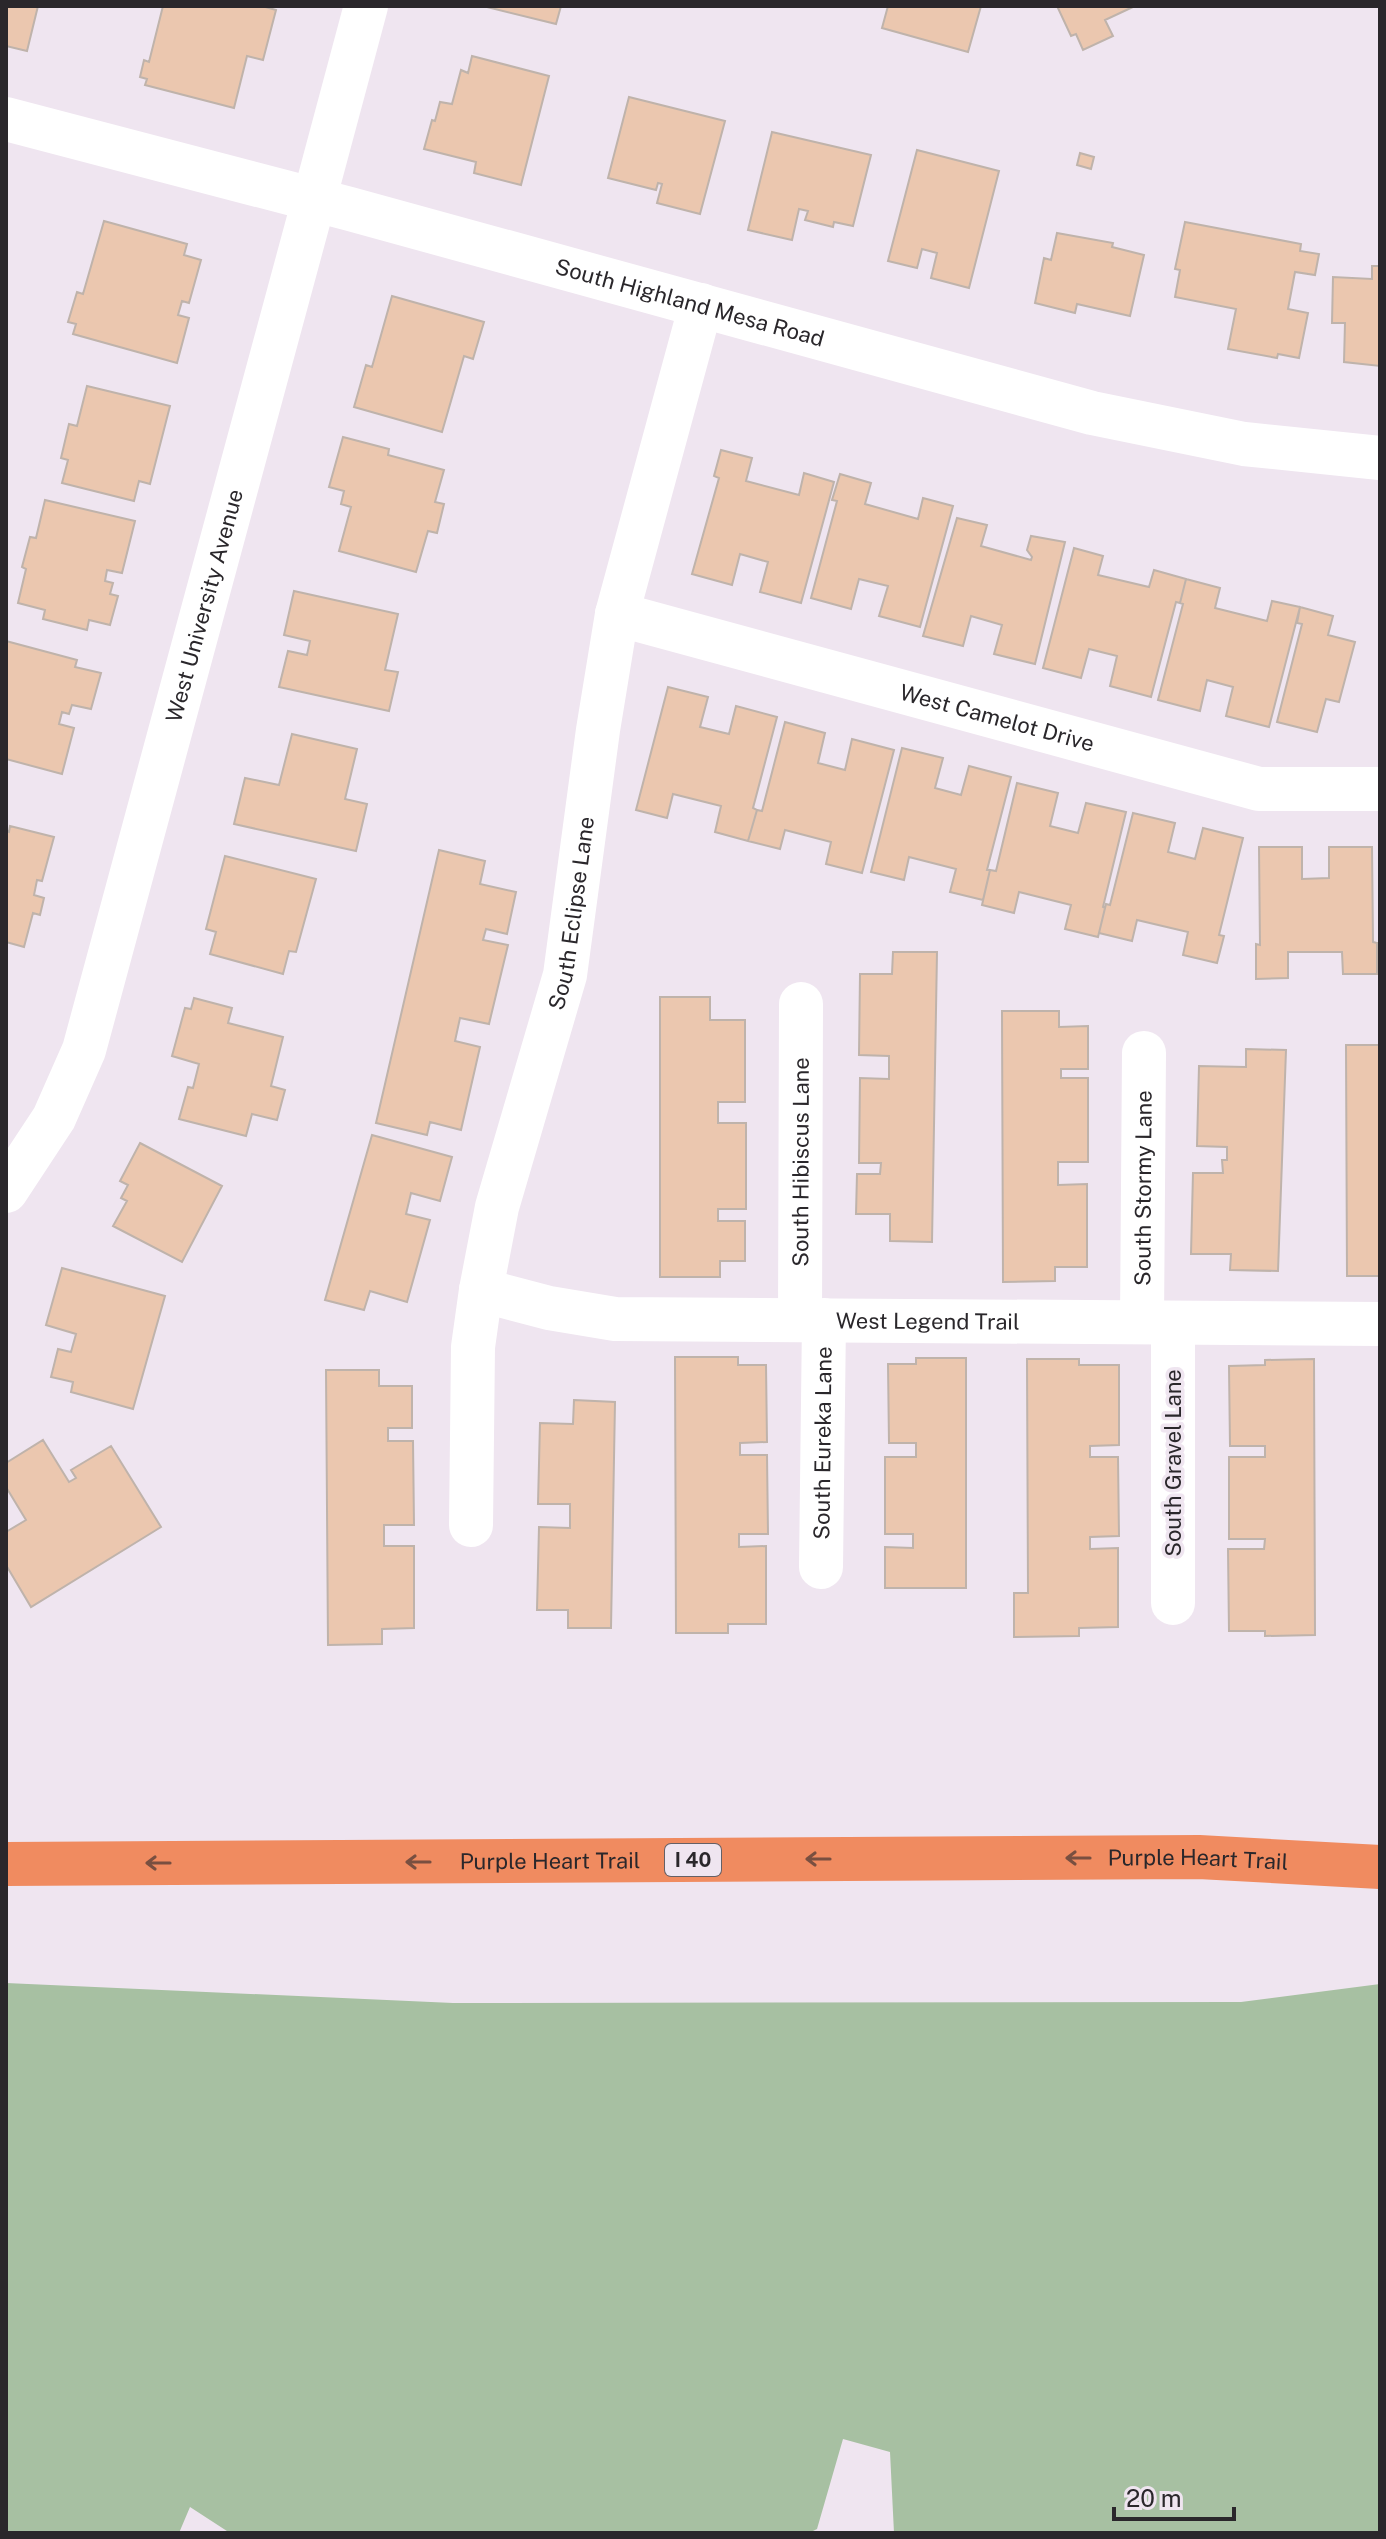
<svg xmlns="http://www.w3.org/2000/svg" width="1386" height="2539" font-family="'Public Sans',sans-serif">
  <rect width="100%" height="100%" fill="#efe5f0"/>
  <path fill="#a7c0a2" d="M6,1983L453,2003L1241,2002L1380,1984V2533H894L890,2452L843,2439L817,2529L809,2533H230L190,2507L179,2533H6Z"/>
  <path fill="#ebc7af" stroke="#bfb3ab" stroke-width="2" d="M6,6H38L27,51L6,46Z
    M163,6H262L276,10L263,60L247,56L234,108L145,85L147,79L140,77L144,60L149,62Z
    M483,6H561L556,24Z
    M888,6H981L968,52L882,28Z
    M1057,6H1135L1105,20L1113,36L1083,50L1076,34L1071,36Z
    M472,56L549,76L521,185L474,173L476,162L424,149L432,120L435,121L440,102L452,104L461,70L468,73Z
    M629,97L725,121L700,214L657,203L662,184L658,183L656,190L608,178Z
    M772,132L871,155L853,226L834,222L833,227L805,220L808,211L799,209L792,240L748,230Z
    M917,150L999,171L969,288L931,278L937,253L922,249L917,268L888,261Z
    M1080,153L1094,157L1091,169L1077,165Z
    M104,221L187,244L184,255L201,260L189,303L182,301L178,315L189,318L177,363L73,334L76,324L68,322L77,292L83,294Z
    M1185,222L1301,244L1300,251L1319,254L1315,275L1295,272L1288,309L1308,313L1299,358L1278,354L1277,358L1228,349L1236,309L1175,297L1180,270L1175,269Z
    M1057,233L1113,243L1112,247L1144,255L1130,316L1077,304L1075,313L1035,303L1044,258L1051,260Z
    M1372,266H1380V366L1344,362L1345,323H1332L1333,277L1372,279Z
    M392,296L484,322L473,359L464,356L442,432L354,407L366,365L372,367Z
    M87,386L170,406L150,484L139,481L134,501L62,483L68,460L61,458L69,424L77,426Z
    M343,437L389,449L388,455L444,470L435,502L444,504L437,533L428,531L416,572L339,551L351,507L341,504L344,491L329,487Z
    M721,450L752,458L746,481L799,495L804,473L834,482L801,603L760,592L768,562L740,554L732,585L692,574L719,478L714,476Z
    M840,474L871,483L865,504L918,519L923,498L953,506L920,627L879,616L888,586L859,579L851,609L811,598L837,501L832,500Z
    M45,500L135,521L122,573L107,570L105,581L113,583L110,594L118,596L110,625L89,620L87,630L43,619L45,610L18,603L26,569L22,567L30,537L36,538Z
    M957,518L987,525L981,546L1031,560L1032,557L1027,550L1031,536L1065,542L1035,664L994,654L1002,625L971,616L963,646L923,636Z
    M1074,548L1103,556L1098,575L1149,587L1154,570L1186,579L1180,603L1176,602L1151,697L1110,686L1117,656L1089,649L1081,678L1043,668Z
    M1186,579L1220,588L1215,608L1267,621L1272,601L1300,607L1269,727L1226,716L1233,687L1207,680L1200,711L1158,700L1183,604L1180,603Z
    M294,591L398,614L385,670L398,672L389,711L279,687L288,651L307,655L310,641L284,635Z
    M1300,607L1333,616L1328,635L1355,642L1339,702L1326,699L1317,732L1277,722L1302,624L1297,623Z
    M6,641L77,660L75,667L101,673L91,709L72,705L69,714L62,712L59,724L74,728L62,774L6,759Z
    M668,687L708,697L700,727L729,734L736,706L777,717L753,808L757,810L748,841L715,832L721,806L673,794L667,818L636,810Z
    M785,722L825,733L818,763L845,770L852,739L894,750L862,873L826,864L831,842L785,830L780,849L748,841L757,810L762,811Z
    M292,734L357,749L345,799L367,804L356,851L234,824L245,778L279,785Z
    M902,748L943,758L935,788L961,795L969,766L1011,777L987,870H990L983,900L950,892L956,869L909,857L904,880L871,872Z
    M1017,783L1058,793L1050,826L1078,833L1086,803L1126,812L1103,907L1105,908L1098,937L1065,929L1071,905L1019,892L1014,913L982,905L990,870L996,871Z
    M1133,813L1175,823L1168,852L1195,859L1203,828L1243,838L1219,935L1224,936L1217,963L1183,955L1188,932L1137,920L1132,941L1099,933L1106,904L1110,905Z
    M10,826L54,837L42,881L37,880L34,895L44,898L40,915L33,913L24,947L6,942V831L9,832Z
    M1259,847H1302V879L1329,878V847H1372L1373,942L1377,943V974H1343L1342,952H1288V978L1256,979V944L1260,945Z
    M1379,847L1380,974H1377V943H1380Z
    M439,850L485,861L480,884L516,892L507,934L486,929L483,940L508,945L489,1024L460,1018L455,1041L480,1047L461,1130L430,1122L427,1135L376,1123Z
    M225,856L316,879L296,952L289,951L283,974L210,954L216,932L206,929Z
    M893,952H937L932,1242L890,1241V1214H856L857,1174H880L881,1163H859L860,1078L889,1079V1056L859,1055L860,974H892Z
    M660,997H710V1020H745V1102H718V1123H746V1209H718V1221H745V1261H720V1277H660Z
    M194,998L232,1008L228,1023L283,1037L271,1086L285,1090L277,1120L252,1114L246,1136L179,1119L188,1087L193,1088L199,1064L172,1056L185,1008L191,1009Z
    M1002,1011H1059V1027L1088,1026V1069H1061V1078H1088V1162H1058V1185L1087,1184V1267H1055V1281L1003,1282Z
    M1346,1045H1380V1276H1347Z
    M1246,1049L1286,1050L1278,1271L1230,1270L1231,1254H1191L1193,1173H1223L1222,1160H1227V1147L1197,1146L1199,1066L1246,1067Z
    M372,1135L452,1157L440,1201L411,1193L406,1214L430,1220L407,1302L370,1291L364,1310L325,1300Z
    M140,1143L222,1186L182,1262L113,1226L127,1201L121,1198L128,1185L120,1181Z
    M62,1268L165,1296L133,1409L71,1392L73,1382L51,1377L58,1349L71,1352L76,1334L46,1325Z
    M675,1357H738V1365H766L767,1442L740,1443V1455H767L768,1534H739V1547L766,1546V1624H728V1633H676Z
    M916,1358H966V1588H885V1547L913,1548V1534H885V1457H916V1443H889L888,1364H916Z
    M1027,1359H1079V1365H1119V1445L1090,1446V1457H1118L1119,1536L1090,1537V1549L1118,1548V1627L1079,1628V1636L1014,1637V1593H1028Z
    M1314,1359L1315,1635L1265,1636V1631H1229L1228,1549H1264L1265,1539H1229V1457H1265V1446H1230L1229,1366L1265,1365V1360Z
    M326,1370H379V1386H412V1428H388V1441H413L414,1525H384V1546H414V1628L382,1629V1644L328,1645Z
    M574,1400L615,1402L611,1628H568V1610H537L539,1527L570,1528V1504H538L540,1423L573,1424Z
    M43,1440L69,1482L76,1478L71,1470L111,1446L161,1527L31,1607L6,1565V1532L26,1520L6,1487V1463Z"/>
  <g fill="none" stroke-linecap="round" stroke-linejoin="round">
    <g stroke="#fff" stroke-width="44">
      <path id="s1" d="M6,119L350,209L1092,413L1244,444L1380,458"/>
      <path id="s2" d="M617,614L1259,789H1380"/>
      <path id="s3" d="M6,1191L54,1118L84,1050L314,200"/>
      <path id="s4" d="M481,1290L549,1308L615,1319L1380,1324"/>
      <path id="s5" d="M800,1320L801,1004"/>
      <path id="s6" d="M1142,1322L1144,1053"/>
      <path id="s7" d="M471,1525L473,1347L481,1290L497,1207L565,975L598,730L617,614L701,305"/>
      <path id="s8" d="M821,1567L824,1320"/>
      <path d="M1173,1603V1323"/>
    </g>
    <path stroke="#fff" stroke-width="44" d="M314,200L366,6"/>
    <path stroke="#f08b60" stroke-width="44" id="s9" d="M6,1864L1199,1857L1380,1867"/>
  </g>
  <defs><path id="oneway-shaft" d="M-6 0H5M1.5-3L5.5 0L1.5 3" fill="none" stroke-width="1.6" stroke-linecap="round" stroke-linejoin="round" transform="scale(2)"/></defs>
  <g stroke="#794f40">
    <use href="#oneway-shaft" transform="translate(1078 1858) rotate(180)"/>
    <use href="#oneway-shaft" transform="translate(818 1859) rotate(180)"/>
    <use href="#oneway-shaft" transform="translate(418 1862) rotate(180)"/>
    <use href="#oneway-shaft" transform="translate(158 1863) rotate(180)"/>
  </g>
  <g text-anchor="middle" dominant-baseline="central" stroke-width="7" stroke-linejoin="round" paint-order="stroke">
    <rect fill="#efe5f0" stroke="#656066" stroke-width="2" x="665" y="1844" width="56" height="32" rx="6"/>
    <g font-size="20" font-weight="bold" fill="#2a272b">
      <text x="693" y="1860">I 40</text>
    </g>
    <g font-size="22" fill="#2a272b" stroke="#efe5f0">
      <text stroke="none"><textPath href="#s1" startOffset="708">South Highland Mesa Road</textPath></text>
      <text stroke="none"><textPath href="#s3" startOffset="622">West University Avenue</textPath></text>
      <text stroke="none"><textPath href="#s2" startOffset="394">West Camelot Drive</textPath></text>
      <text stroke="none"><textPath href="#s7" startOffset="624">South Eclipse Lane</textPath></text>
      <text stroke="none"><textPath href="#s5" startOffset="158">South Hibiscus Lane</textPath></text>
      <text stroke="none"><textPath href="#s6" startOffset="134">South Stormy Lane</textPath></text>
      <text stroke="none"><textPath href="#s4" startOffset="450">West Legend Trail</textPath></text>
      <text stroke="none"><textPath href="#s8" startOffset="124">South Eureka Lane</textPath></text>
      <text transform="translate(1173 1463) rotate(-90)">South Gravel Lane</text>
      <text stroke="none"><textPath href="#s9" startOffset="1192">Purple Heart Trail</textPath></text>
      <text stroke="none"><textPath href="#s9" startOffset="544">Purple Heart Trail</textPath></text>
    </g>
  </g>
  <rect width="1386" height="2539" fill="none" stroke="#2a272b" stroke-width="16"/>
  <path d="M1114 2507v12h120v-12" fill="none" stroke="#2a272b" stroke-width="4"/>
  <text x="1126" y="2507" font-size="24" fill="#2a272b" stroke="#efe5f0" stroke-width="6" paint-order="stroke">20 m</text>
</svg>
